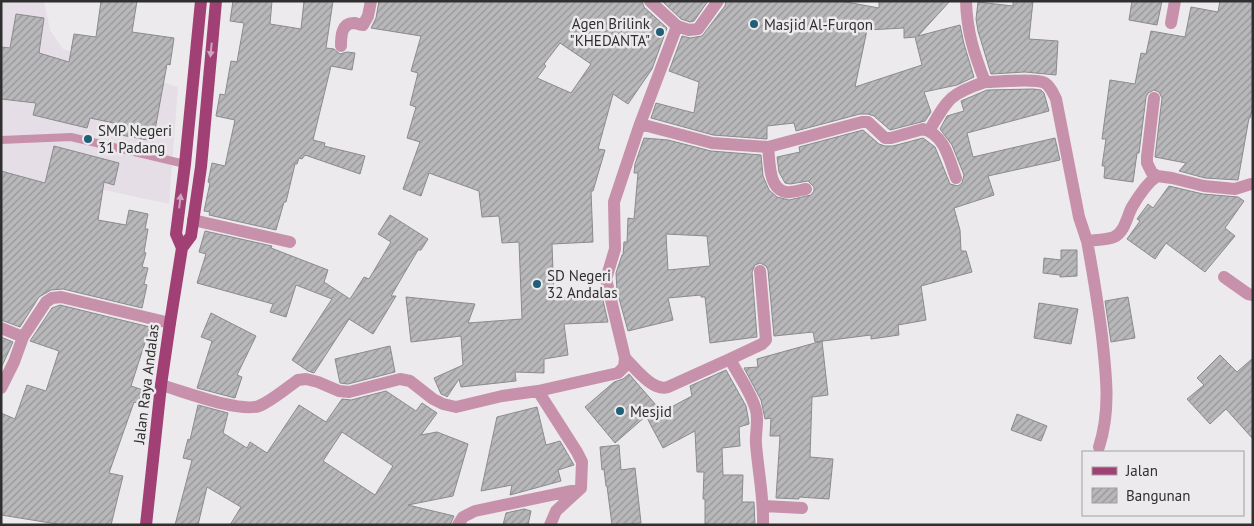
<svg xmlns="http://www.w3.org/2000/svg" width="1254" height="526" font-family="'PT Sans',sans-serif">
  <defs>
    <pattern id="building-hatch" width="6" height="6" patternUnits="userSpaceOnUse" patternTransform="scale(1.25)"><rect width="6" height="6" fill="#b8b7ba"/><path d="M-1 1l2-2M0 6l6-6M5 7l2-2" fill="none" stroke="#969598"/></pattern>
  </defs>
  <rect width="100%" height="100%" fill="#eceaec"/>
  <path fill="#e6dee6" d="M1,2H44L50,30L63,49L178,87L169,204L104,190L80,197L1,212Z"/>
  <path fill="url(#building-hatch)" stroke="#8b8a8d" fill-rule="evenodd" d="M101,1H137L132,32L174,38L170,65L167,64L153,141L121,135L123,125L90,118L87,128L33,115L36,103L1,99V47L10,48L16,14L44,18L39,53L69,62L74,34L96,37Z
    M233,1H272L270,24L301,29L304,1H333L326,48L334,49L340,54L347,52L355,53L352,70L331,66L313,140L325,143L324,146L365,156L360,174L305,155L302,159L299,158L297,164H295L286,202H284L276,230L209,215L210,212L204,211L210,183L208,182L212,163L225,166L235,120L216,116L220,94L225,95L231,61L237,62L244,23L230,21Z
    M379,1H642L644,7L667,28L652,69L628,104L613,94L598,149L605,150L593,191H591L593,242L552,244L554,298L602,296L608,322L564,324L568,355L544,359V373L515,372L516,381L461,387L459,379L447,397L446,396L441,394L434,378L463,365L461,336L411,342L406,297L475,304L468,323L522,319L519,242L502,243L499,216L482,217L479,191L429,173L421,196L403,189L420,142L407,138L416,107L410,105L418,73L411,71L421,36L371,28L376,18ZM560,43L591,64L571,93L537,78L546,66L544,64Z
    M662,1H708L694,21L690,22L681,19Z
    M726,1H841L879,8V1H950L918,36L960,25L964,44L974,77L957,85L924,92L931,112L925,121L890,130L874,116L868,114H860L796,131L794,123L767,126V139L713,135L651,118L656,103L694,113L699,82L669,71L682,36L690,38L702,36L725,6ZM904,28V38L915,37L922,65L855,87L867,30Z
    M1013,1H1033L1029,39L1058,41L1056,75L1025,72L991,74L978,31L976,19L978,2L1013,6Z
    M1132,1H1162L1157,25L1129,20Z
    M1220,1H1253V106L1250,118H1249L1238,180L1205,178L1179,171L1186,163L1155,157L1162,98L1159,92L1154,90L1148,93L1146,97L1139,153H1137L1133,182L1104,178L1105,166H1102L1106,139H1102L1110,80L1135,84L1141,53L1146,54L1151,31L1185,37L1191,7L1218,12Z
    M1033,89L1041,90L1044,93L1049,111L967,133L973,157L1055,138L1060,160L988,176L994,195L954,208L960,230L961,251H966L972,272L921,286L926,320L898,325L899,335L871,339V335L815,342L813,332L774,336L768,270L766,266L760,263L755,265L752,272L757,337L710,343L705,297H701V295L668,298L673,320L628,331L617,291L616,273L622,255H623L624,242H627L628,218L634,219L638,173H634L635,164L644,138L668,140L711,151L761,155L763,176L769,190L777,197L789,200L811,195L814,191V187L808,181L790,184L785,183L779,172L777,157L800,152L799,147L863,130L879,144L885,146H893L923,138L935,147L950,184L958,186L962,183L964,175L952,145L940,129L947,116L964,111L961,101L987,90ZM666,234L707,236L710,266L668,270Z
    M54,146L119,163L114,185L104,182L98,220L126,225L129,210L148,214L145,229H148L144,252L146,253L142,267L148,268L144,284L147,285L142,308L63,289L51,290L39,297L20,327L1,320V171L45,183Z
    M1169,186L1203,194L1238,197L1244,201L1225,228L1235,236L1205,272L1166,243L1155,259L1127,239L1140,221L1137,219L1148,204L1153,208Z
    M390,215L428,239L421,250H418L391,296H396L373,334L349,319L314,373L308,371L292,360L332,299L296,285L286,317L270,312L273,304L197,283L206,254L199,252L205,231L272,246L271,248L328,270L324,282L350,299L364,277L369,279L391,242L378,234Z
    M1061,250H1077V276L1060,277V275L1043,273L1044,258L1061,260Z
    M1128,297L1135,338L1111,342L1105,301Z
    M1039,303L1078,309L1071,344L1034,338Z
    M60,305L150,327L131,386L143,390L138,403L134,402L109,473L123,476L111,525H63L1,515V413L15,419L27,385L46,391L59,351L30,341L52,308Z
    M211,313L256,336L237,375L242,377L235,398L197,388L212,341L201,337Z
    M1,337L13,342L1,368Z
    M822,341L828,395L812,397L810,457L833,459L829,499L799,497V499L776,498L780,436H770L771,418L765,419L761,400L744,368L758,367L757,359Z
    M390,346L395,372L348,384L340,383L335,359Z
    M1220,355L1237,372L1253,358V439L1226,409L1210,424L1187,399L1204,385L1197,378Z
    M726,370L746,406L749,423V424L739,427L740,446L722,448L723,475H743L742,502H754L755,525H705V499H703L704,472H697L695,431L663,448L646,416L615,443L585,407L614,382L623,379L629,374L662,412L692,396L690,386Z
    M386,391L416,411L422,403L437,413L421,435L437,432L468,444L453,496L408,505L454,516L450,525H230L241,507L207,487L198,525H175L192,460L183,458L188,439L190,440L198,405L228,413L223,433L247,448L250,442L267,453L299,405L326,422L342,399L351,400ZM342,432L393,466L375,495L323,461Z
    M537,407L546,445L560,441L574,465L558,470L561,481L510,495L512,485L481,491L497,417Z
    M1017,414L1047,426L1041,441L1011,430Z
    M619,445L621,470L635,468L641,523L612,525L607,486H606L604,469L602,470L600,447Z
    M524,509L531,511L528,525H503L506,513Z"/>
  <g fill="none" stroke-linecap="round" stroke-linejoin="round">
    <path stroke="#c891ab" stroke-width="8" d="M1,140L71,137L185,164"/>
    <path stroke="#c891ab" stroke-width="12" d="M966,1C967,33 974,53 985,82C997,82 1036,78 1045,83C1051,87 1053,93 1056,99L1079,217L1087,241C1095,240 1107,240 1114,237C1125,232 1127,216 1132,207C1139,195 1146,184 1157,176
      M1171,23L1175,1
      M677,26L689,30L698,29L718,1
      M341,46C341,37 341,22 355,23C358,24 360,25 363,25L368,16L371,1
      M1154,98L1147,157V163L1152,173L1157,176L1172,178L1204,186L1235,189L1251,184
      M640,124L712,143L768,147L862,122H868L885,138H891L923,129C945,135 949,159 956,178
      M929,131C948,99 949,94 985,82
      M768,147C770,161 768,189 786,192C792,193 800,190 806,189
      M193,220L290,242
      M1087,241C1093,273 1098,304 1102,336C1106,374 1111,410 1099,447
      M1224,277L1248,294L1253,295
      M1,328L23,337
      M625,358C635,368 653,392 668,387L730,359C738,375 751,392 756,410C759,422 755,433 756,444C758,471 764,498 763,525
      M730,359L762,344L766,340L760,271
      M161,385C183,391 239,413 259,406C270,402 288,387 298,380L306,379L318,382L339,391L349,392L400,379L410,381L433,399L443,404L456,407L502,396L538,391L618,373L624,367L625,358L606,279L615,249L614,202L640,124L677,26L650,1
      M1,388L14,362L23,337L46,302L52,298L61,297L170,323
      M538,391L577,452L582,462L581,488L556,511L550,525
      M764,506L802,508
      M458,525L463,517L475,511L580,489"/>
    <path stroke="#a14075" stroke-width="12" d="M182,248L176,234L185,164L201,1
      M146,525L161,385L170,323L182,248L191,236L201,167L216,1"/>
  </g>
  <defs><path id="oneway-solid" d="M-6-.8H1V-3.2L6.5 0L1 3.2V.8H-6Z" transform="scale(1.25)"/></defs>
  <g fill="#cea6bc">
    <use href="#oneway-solid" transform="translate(211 50) rotate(96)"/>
    <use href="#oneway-solid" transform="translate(180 201) rotate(-83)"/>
  </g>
  <g fill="#205f75" stroke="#eceaec" stroke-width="2">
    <circle cx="754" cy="24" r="5"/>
    <circle cx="660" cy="32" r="5"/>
    <circle cx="88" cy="139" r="5"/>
    <circle cx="537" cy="284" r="5"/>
    <circle cx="620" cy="411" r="5"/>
  </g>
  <g text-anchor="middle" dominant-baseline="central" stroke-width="5" stroke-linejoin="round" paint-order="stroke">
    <g font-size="15" fill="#302f30" stroke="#eceaec" text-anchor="start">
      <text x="650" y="23" text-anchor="end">Agen Brilink<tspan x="650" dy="17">"KHEDANTA"</tspan></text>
      <text x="764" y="24">Masjid Al-Furqon</text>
      <text x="98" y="130">SMP Negeri<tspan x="98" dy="17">31 Padang</tspan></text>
      <text x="547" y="275">SD Negeri<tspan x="547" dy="17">32 Andalas</tspan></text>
      <text x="630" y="411">Mesjid</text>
    </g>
    <g font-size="15" fill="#302f30" stroke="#eceaec">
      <text transform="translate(146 384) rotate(-83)">Jalan Raya Andalas</text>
    </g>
  </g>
  <rect width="1254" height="526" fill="none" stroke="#302f30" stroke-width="5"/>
  <rect x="1082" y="451" width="162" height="65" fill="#eceaec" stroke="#a19fa1"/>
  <rect x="1092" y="467" width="25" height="8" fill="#a14075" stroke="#a19fa1"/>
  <text x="1126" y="476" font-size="15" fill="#302f30">Jalan</text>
  <rect x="1092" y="488" width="25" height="15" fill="url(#building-hatch)" stroke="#a19fa1"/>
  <text x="1126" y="501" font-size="15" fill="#302f30">Bangunan</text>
</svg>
